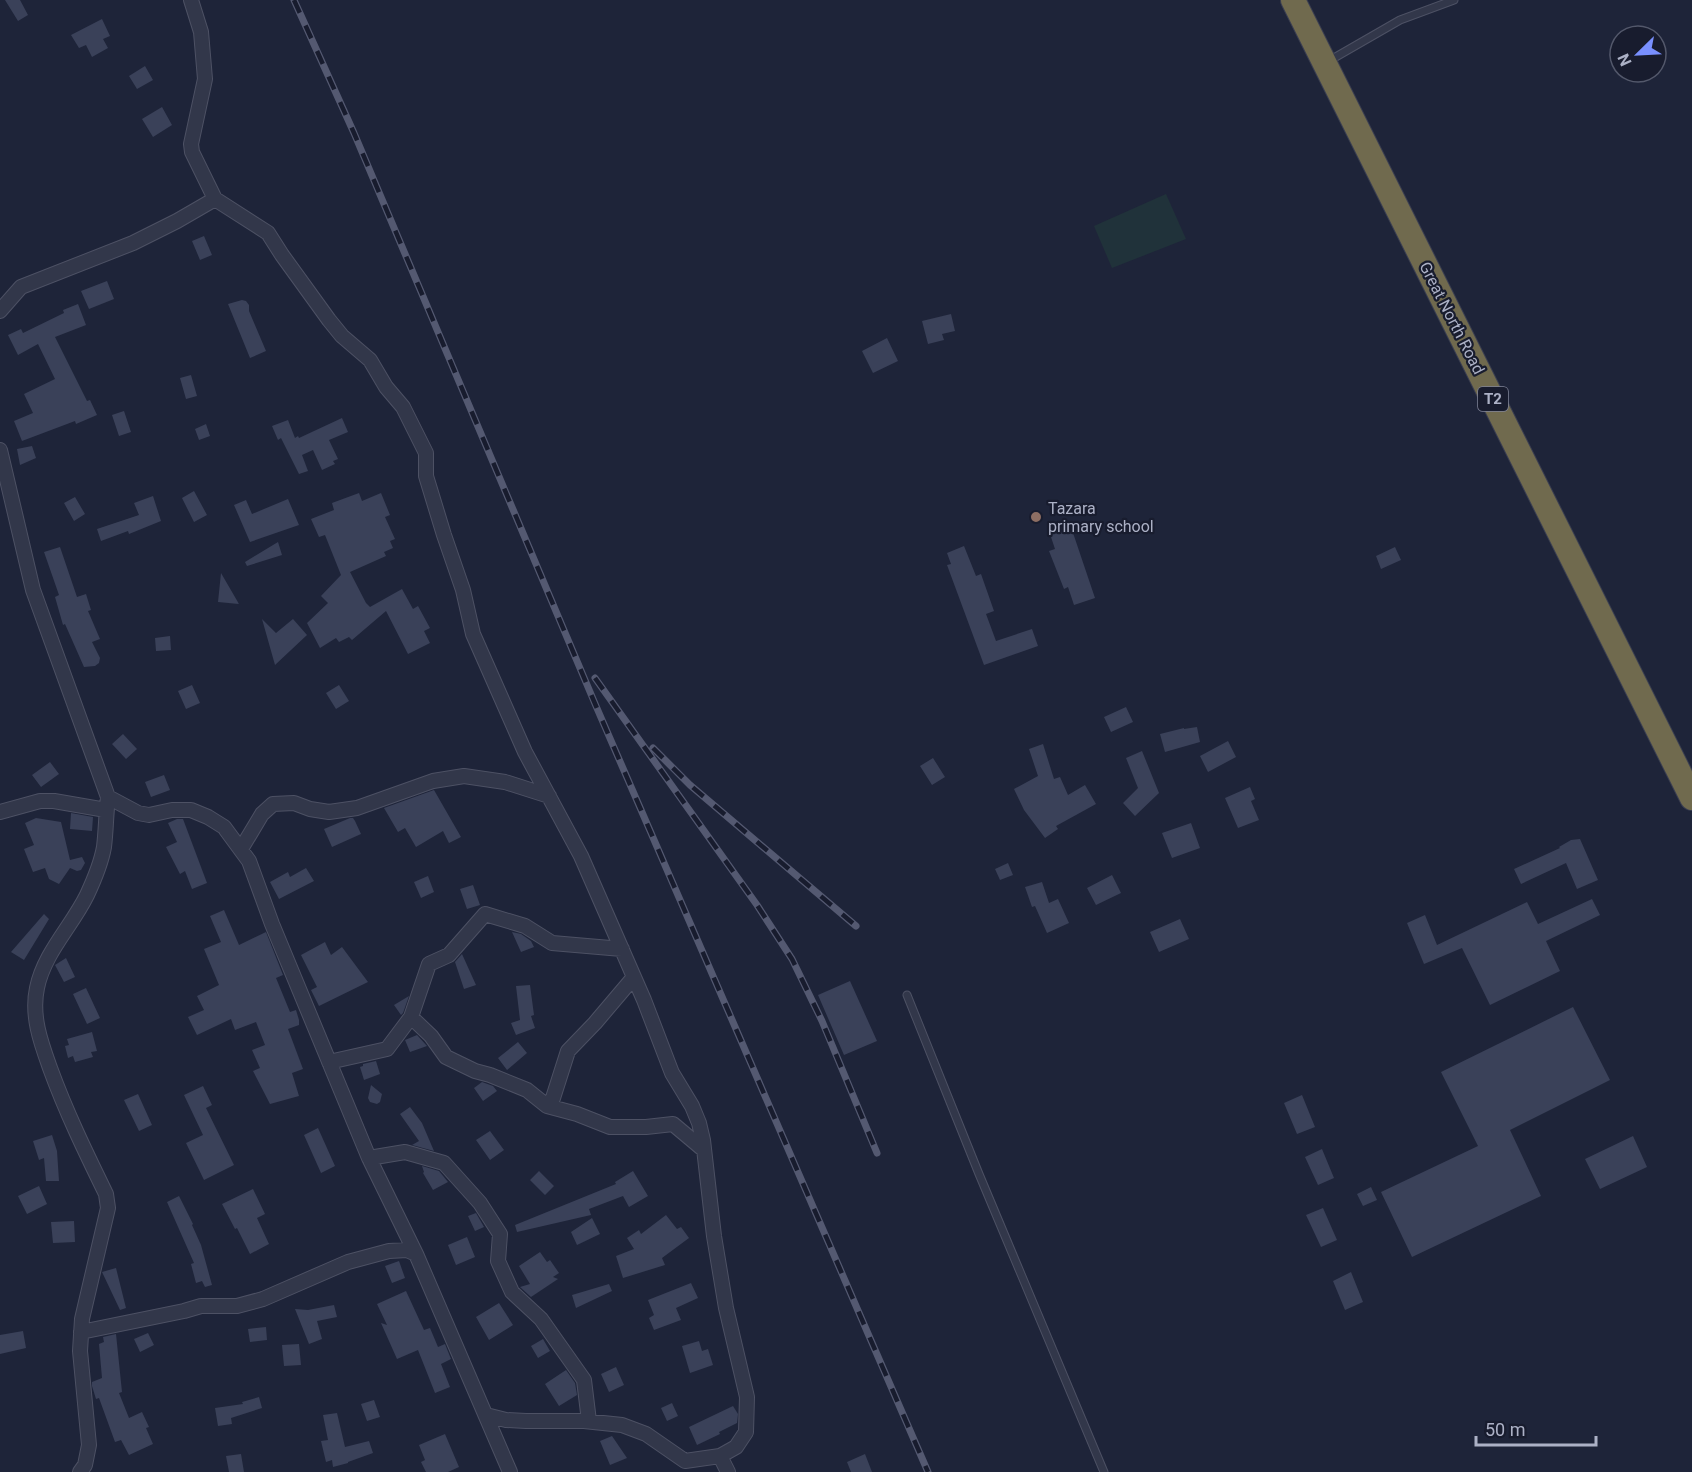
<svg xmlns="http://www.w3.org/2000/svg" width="1692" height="1472" font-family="Roboto,sans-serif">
  <rect width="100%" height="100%" fill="#1e2439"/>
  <path fill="#20323a" d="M1166,194L1186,239L1112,268L1094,226Z"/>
  <path fill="#3a4159" d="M5,0H20L28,15L18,21Z
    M102,19L110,36L103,39L108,48L92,57L86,45L79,48L71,35Z
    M145,66L153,80L137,89L129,76Z
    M162,107L172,125L153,137L142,119Z
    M204,236L212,255L200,260L192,241Z
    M107,281L114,299L89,309L81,291Z
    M242,300L246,301L249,305V311L266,351L250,358L228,304Z
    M78,304L86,325L55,337L87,401L90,400L97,415L76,424L75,421L22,441L14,421L33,413L24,394L55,379L38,344L18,355L8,335L21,329L23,333L64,313L63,310Z
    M951,314L955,331L942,334L944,340L928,344L922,321Z
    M887,338L898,361L873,373L862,351Z
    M191,375L197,396L186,399L180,378Z
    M124,411L131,432L119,436L112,415Z
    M342,418L348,432L329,440L338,459L333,461L335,464L322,470L313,450L302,455L308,471L299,474L281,438L278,440L272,426L288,420L295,438L298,436L299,438Z
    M206,424L210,436L199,440L195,429Z
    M32,446L36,458L20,465L17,449Z
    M194,491L207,515L194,522L182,498Z
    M359,493L362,501L381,493L390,515L385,517L395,539L390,541L393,548L384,552L386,556L350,572L366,603L370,607L402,589L413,609L418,606L430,628L424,631L430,643L408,654L386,611L352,640L349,637L339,642L336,638L320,648L307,623L328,603L321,596L341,575L325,535L319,537L311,519L334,510L332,503Z
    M153,496L161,521L129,534L128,531L101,541L97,529L139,515L134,503Z
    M75,497L85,514L74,521L64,503Z
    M288,499L299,525L250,542L234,505L246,500L252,514Z
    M1070,524L1095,598L1074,605L1068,587L1064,589L1049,551L1055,549L1049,531Z
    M278,542L282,555L247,566L245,562Z
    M964,546L976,576L981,574L994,611L986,614L996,641L1032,629L1038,646L984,665L947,565L951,564L947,553Z
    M60,547L77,597L86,594L91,610L88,611L100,639L92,642L100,658L99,663L95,666L84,667L65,624L63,625L55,597L59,595L44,552Z
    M1395,547L1401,560L1381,569L1376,556Z
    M221,573L239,604L218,602Z
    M262,619L276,633L293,619L307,635L275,665Z
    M170,636L171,650L156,651L155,638Z
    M192,685L200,703L186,709L178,691Z
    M339,685L349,701L336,709L326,693Z
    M1126,707L1133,722L1111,732L1104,717Z
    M1197,727L1200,742L1165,752L1160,734L1184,728V729Z
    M123,734L137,749L126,759L112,744Z
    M1228,741L1236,757L1208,772L1200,756Z
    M1043,744L1054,779L1060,777L1068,795L1085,785L1096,804L1056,826L1058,829L1045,838L1024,810L1014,789L1038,776L1029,749Z
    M1142,751L1159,793L1135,816L1123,803L1138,788L1126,758Z
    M933,758L945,777L932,785L920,766Z
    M50,762L59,774L41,787L32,775Z
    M164,775L170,790L151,797L145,782Z
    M1250,787L1255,799L1251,801L1259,820L1238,828L1225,798Z
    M434,790L461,837L449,843L443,831L416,847L405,828L398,832L384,808Z
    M71,813L93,817L92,831L70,829Z
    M36,818L61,822L70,860L82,857L85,863L81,870L77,871L70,868L59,884L49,879L45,868L33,872L24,849L34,845L25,823Z
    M350,818H353L355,821L361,834L332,847L324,829Z
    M177,819H183L207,883L192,889L185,871L180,874L166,847L177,842L168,823Z
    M1191,823L1200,848L1172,858L1162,833Z
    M1580,839L1598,880L1577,889L1566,863L1521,884L1514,869L1560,848L1559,847L1571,840Z
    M1008,863L1013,875L1000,880L995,869Z
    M306,868L314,881L279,899L270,882L288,872L290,877Z
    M1112,875L1121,893L1096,905L1087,888Z
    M428,876L434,892L421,898L414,882Z
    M1042,882L1049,903L1058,899L1069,923L1047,933L1035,906L1032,907L1025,887Z
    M473,885L480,905L467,909L460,889Z
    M1592,899L1600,915L1546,941L1560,971L1490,1005L1462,948L1424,964L1407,923L1425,915L1437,945L1527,902L1538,924Z
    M224,910L239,945L266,932L283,975L276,978L290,1012L296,1010L299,1020V1025L288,1029L303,1069L292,1073L299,1096L270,1104L253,1071L260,1068L252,1050L265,1045L256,1022L235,1030L231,1019L197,1035L188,1017L204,1010L197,996L219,985L204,949L221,942L210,916Z
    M44,914L49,919L24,960L11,952Z
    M1180,919L1189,939L1159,952L1150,932Z
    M512,932L521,934L531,941L534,947L521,952Z
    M325,942L331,955L342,947L368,982L319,1006L311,990L317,987L301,955Z
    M462,954L476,985L464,989L455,962Z
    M66,958L75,977L64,982L55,965Z
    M850,981L877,1041L844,1055L818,995Z
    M530,985L534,1015L531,1016L535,1028L516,1035L511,1023L520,1020L516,986Z
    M86,988L100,1018L87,1024L73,994Z
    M409,996L403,1013L401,1015L394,1005Z
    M1573,1007L1610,1080L1510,1130L1541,1196L1412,1257L1381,1192L1478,1146L1441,1072Z
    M92,1032L97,1051L91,1052L93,1057L75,1062L73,1056L68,1058L65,1046L69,1045L67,1039Z
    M417,1035L427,1046L410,1052L405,1040Z
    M518,1042L527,1053L507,1070L498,1058Z
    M376,1061L380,1074L364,1080L360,1067L363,1066V1064Z
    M482,1082L493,1086L497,1091L483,1101L474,1088Z
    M371,1085L382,1094L380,1102L377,1104L370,1102L368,1098Z
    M203,1086L212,1105L206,1108L234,1165L204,1180L186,1143L203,1135L184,1095Z
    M138,1094L152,1125L139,1131L124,1100Z
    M1302,1095L1315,1127L1297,1134L1284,1103Z
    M410,1107L422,1123L434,1151L412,1145L419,1141L400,1114Z
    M318,1128L335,1166L321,1173L304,1135Z
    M490,1131L504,1150L490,1160L476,1140Z
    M52,1135L57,1151L59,1181H46L44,1158L39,1160L33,1141Z
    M1633,1136L1647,1167L1600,1189L1585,1159Z
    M1322,1149L1334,1178L1318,1185L1305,1157Z
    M422,1166L439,1171L448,1182L433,1190L423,1173L424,1172Z
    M539,1171L554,1186L545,1195L530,1180Z
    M633,1171L648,1196L629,1207L623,1196L589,1209L591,1215L517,1232L515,1225L616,1184L615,1182Z
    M39,1186L47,1204L27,1214L18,1196Z
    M1371,1187L1377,1200L1363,1206L1357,1194Z
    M253,1189L265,1214L257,1218L269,1244L250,1254L237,1228L235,1229L222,1204Z
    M179,1196L193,1224L192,1225L201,1245L212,1285L205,1287L202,1281L196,1283L191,1264L194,1263L167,1202Z
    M1323,1208L1337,1240L1321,1247L1306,1215Z
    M476,1213L484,1227L475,1231L468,1216Z
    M666,1215L677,1229L681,1227L689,1238L662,1258L665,1265L623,1278L616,1256L634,1249L627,1238L639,1230L641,1234Z
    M592,1218L600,1234L577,1245L571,1232Z
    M74,1221L75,1242L53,1243L51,1222Z
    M467,1237L475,1257L456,1265L448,1245Z
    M540,1252L547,1262L550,1260L559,1273L553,1277L558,1279L531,1297L520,1287L530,1284L519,1266Z
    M399,1261L405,1278L392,1283L385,1266Z
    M116,1268L126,1308L120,1310L102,1272Z
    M1351,1272L1363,1302L1345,1310L1333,1281Z
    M691,1283L698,1298L676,1308L681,1320L654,1330L649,1318L654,1315L648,1300Z
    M609,1284L612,1291L576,1308L572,1295Z
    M406,1291L424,1330L430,1328L438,1347L445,1344L451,1359L441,1364L450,1387L435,1393L418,1350L397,1359L381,1323L387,1325L377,1304Z
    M499,1303L513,1325L489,1340L476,1317Z
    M334,1305L337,1317L317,1321L322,1339L309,1344L295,1309L308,1310Z
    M266,1327L267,1340L250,1342L248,1329Z
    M23,1331L26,1348L0,1354V1335Z
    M148,1333L154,1345L140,1352L134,1339Z
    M116,1334L122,1392L119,1393L129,1418L142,1412L149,1427L146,1428L153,1444L129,1455L121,1440L115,1442L99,1398L96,1399L92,1386V1382L102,1378L99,1344L104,1342L103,1337Z
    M543,1339L550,1351L538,1358L531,1346Z
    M699,1341L702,1351L708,1349L713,1365L690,1373L682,1346Z
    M299,1344L301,1365L284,1366L282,1345Z
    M616,1367L624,1385L609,1392L601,1374Z
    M566,1370L575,1383L577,1395L559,1406L545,1384Z
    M259,1397L262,1408L231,1418L232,1424L218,1426L215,1408L243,1404L242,1402Z
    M374,1400L380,1417L367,1421L361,1404Z
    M672,1403L678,1416L667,1421L661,1408Z
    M733,1406L738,1414L737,1423L719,1432L720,1434L697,1445L689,1427Z
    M337,1413L345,1447L369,1441L373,1453L348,1462V1463L333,1467L332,1460L326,1462L321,1441L328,1440L323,1415Z
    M445,1434L459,1467L448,1472H426L421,1462L425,1460L419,1445Z
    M612,1436L627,1458L610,1465L600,1441Z
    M241,1454L244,1472H229L226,1456Z
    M865,1454L872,1472H851L847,1462Z"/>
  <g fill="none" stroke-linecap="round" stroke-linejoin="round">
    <defs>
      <path id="lane" d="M1327,62L1400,20L1454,0
        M907,995L979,1174L1104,1472"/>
      <path id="street" d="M191,0L201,32L205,79L191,144L192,152L215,199L268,233L282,255L329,320L342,336L370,360L386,387L403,407L426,453V476L444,535L463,590L473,634L525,752L581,856L644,1000L672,1073L692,1106L699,1123L703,1140L714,1236L726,1308L747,1397L746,1432L736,1447L720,1456L685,1461L646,1434L622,1425L584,1421H526L506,1420L486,1415
        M0,311L21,287L133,243L177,221L215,199
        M0,450L33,590L108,797L138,813L149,815L172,810H191L208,817L224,827L249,861L272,924L369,1158L416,1254L510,1472
        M0,812L40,801H54L106,810
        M241,849L262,814L273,804L294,803L310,809L329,812L357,808L433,781L464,776L505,782L549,796
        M411,1017L431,1036L446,1057L475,1071L490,1075L527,1090L547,1106L553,1098L568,1051L595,1023L634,977
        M329,1062L387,1049L411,1017L429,964L449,955L485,914L525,926L552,943L622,949
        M547,1106L577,1114L610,1127H646L673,1124L704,1150
        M369,1158L405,1152L444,1163L480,1203L500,1234L498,1261L512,1292L541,1319L584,1380L589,1421
        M81,1332L184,1311L201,1306H237L263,1299L348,1262L389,1251L407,1250L416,1254
        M720,1456L728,1472
        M80,1472L85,1465L89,1445L80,1351L82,1319L108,1208L106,1194C86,1153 66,1112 50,1068C41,1043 31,1016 37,988C44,953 72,926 87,895C94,880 101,864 104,847C106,831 106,814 108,797"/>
      <path id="highway" d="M1293,0L1692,798"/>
    </defs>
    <use href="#lane" stroke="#4d5164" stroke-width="9"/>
    <use href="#street" stroke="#4d5164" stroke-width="16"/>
    <use href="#highway" stroke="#3a3e51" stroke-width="26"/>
    <use href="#lane" stroke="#32374a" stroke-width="7"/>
    <use href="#street" stroke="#32374a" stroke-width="14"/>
    <use href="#highway" stroke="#706a4e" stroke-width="24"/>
    <defs>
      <path id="rail" d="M294,0L354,133L596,706L928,1472
        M595,678L757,905L792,959L822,1021L877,1153
        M653,748L690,785L856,926"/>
    </defs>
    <use href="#rail" stroke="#545971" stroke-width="7"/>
    <use href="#rail" stroke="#181c2e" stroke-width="4.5" stroke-dasharray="14" stroke-linecap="butt"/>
  </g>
  <circle fill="#8d6e63" stroke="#181c2e" stroke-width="2" cx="1036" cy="517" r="6"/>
  <g text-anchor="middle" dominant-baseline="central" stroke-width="4.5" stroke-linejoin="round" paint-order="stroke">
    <rect fill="#181c2e" stroke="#808498" stroke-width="1.5" x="1478" y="387" width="30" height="24" rx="4.5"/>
    <g font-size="15" font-weight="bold" fill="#acb1c6">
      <text x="1493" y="399">T2</text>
    </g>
    <g font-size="16" fill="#acb1c6" stroke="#181c2e">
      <text transform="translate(1452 318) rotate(63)">Great North Road</text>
    </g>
    <g font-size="16" fill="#acb1c6" stroke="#181c2e" text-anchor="start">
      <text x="1048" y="508">Tazara<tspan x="1048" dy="18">primary school</tspan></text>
    </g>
  </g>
  <g transform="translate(1638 54) rotate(246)"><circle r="28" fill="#181c2e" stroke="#53586b" stroke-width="1.5"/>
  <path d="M0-4.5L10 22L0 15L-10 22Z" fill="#7990ff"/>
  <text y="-9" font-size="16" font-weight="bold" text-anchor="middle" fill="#acb1c6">N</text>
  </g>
  <path d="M1476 1436v9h120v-9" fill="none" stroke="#acb1c6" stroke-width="3"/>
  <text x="1485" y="1436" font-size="18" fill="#acb1c6" stroke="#181c2e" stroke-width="4.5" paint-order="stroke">50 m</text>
</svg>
